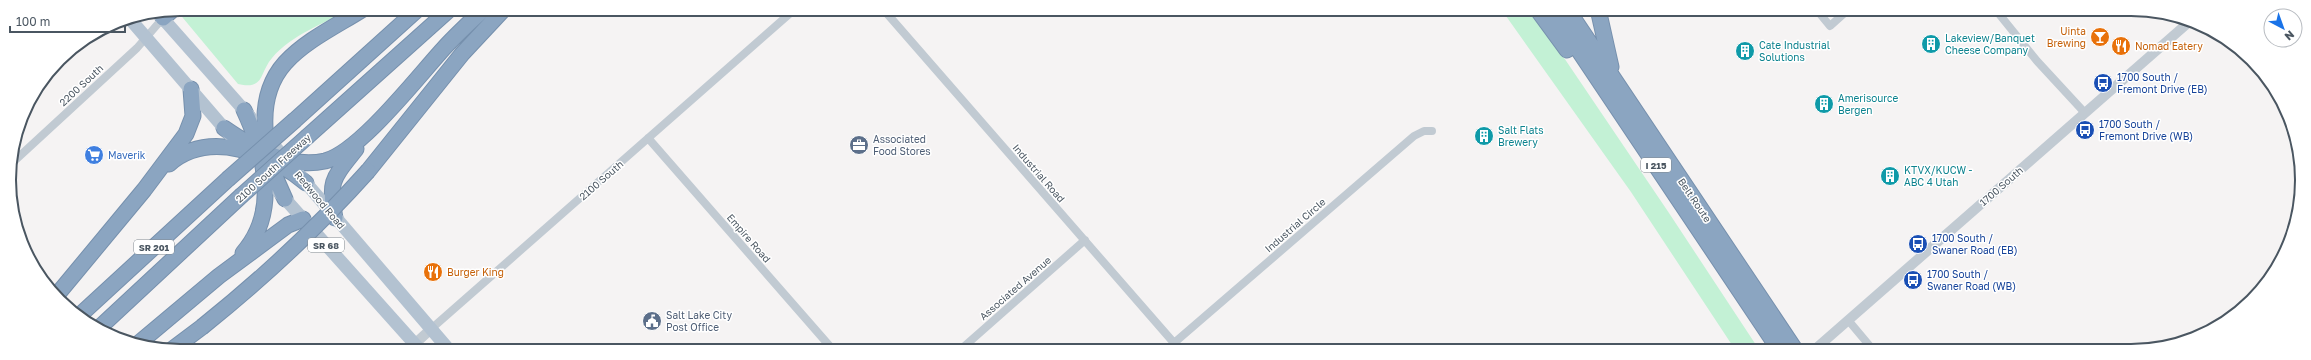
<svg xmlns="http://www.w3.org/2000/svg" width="2311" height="360" font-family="'Golos Text',sans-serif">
  <rect width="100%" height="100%" fill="#f5f3f3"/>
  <path fill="#c3f1d5" d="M181,9H349C324,24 291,35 272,58C259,73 265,90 238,84L178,12Z
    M1501,9H1531L1669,213L1760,351H1736L1631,192Z"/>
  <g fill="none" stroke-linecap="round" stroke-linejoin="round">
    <defs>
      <path id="motorway" d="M1537,9L1567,50
        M1551,9L1780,351
        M1567,9L1796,351
        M1598,9L1611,67
        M163,18L171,11
        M295,120L418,9
        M224,128C253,148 288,169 325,161C360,152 419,75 445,47C457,34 471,21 484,9
        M308,136L450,9
        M169,164C209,129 270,153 306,183
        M368,171L462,54L504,9
        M285,199C265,159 252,100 285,63C306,40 338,25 363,9
        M335,218C328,181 333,178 356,149
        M243,253C279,212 265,155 244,110
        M56,296L144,190L186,134L193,116L191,89
        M80,315L228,179
        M98,329L241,196
        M139,343L219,276L288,225L303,219
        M170,351L202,327"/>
    </defs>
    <use href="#motorway" stroke="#7690ad" stroke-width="17"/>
    <path stroke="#c1cad2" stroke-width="8" d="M883,9L1181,351
      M1816,9L1830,26L1849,9
      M1995,9L2037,61L2085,113
      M648,138L834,351
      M11,164L137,48L163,18
      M1848,320L1874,351
      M431,329L795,9
      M1174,343L1414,136L1424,131H1432
      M959,351L1085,240"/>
    <path stroke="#c1cad2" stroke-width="10" d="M407,351L431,329
      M1813,351L2189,22"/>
    <path stroke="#b3c2d1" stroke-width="13" d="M158,13L251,118
      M130,19L230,135
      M265,135L450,351
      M278,191L421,351"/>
    <use href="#motorway" stroke="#8ba5c1" stroke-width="15"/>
    <defs>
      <path id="motorway-bridge" d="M228,179L295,120
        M241,196L308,136
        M202,327C262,279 317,228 368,171"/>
    </defs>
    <use href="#motorway-bridge" stroke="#7690ad" stroke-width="17" stroke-linecap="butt"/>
    <use href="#motorway-bridge" stroke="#8ba5c1" stroke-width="15"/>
  </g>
  <defs>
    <symbol id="bar-disc" viewBox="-11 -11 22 22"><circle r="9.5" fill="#e8710a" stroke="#fff"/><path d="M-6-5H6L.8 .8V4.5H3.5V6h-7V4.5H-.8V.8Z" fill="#fff"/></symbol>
    <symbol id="building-disc" viewBox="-11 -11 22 22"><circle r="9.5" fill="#0f9aa8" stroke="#fff"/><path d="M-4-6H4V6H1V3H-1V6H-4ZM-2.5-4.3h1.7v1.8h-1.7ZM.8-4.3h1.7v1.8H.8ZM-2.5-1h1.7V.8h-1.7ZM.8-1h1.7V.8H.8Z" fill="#fff"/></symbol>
    <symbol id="restaurant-disc" viewBox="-11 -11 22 22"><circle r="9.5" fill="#e8710a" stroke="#fff"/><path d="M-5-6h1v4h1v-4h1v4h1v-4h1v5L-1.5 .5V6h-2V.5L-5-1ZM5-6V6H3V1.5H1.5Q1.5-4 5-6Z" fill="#fff"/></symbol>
    <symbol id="bus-disc" viewBox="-11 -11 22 22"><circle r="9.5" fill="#1a4fb4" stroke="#fff"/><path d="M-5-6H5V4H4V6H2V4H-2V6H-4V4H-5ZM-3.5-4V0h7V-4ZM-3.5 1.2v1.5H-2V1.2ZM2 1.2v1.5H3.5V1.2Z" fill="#fff"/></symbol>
    <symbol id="office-disc" viewBox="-11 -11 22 22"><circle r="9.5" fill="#5c6f8a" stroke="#fff"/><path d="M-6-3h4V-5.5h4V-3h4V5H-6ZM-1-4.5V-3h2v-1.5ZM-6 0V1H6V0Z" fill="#fff"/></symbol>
    <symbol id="supermarket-disc" viewBox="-11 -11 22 22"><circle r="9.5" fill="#3f7fe0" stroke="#fff"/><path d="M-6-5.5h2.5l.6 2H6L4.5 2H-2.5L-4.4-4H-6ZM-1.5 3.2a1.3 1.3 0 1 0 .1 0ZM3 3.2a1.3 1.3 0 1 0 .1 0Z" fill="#fff"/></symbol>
    <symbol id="civic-disc" viewBox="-11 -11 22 22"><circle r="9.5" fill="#5c6f8a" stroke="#fff"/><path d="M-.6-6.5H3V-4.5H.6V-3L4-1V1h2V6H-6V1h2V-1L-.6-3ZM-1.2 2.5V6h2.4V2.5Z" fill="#fff"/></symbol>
  </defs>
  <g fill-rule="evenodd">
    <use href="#bar-disc" x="2089" y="26" width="22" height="22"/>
    <use href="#building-disc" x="1920" y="33" width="22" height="22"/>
    <use href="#restaurant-disc" x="2110" y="35" width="22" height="22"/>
    <use href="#building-disc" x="1734" y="40" width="22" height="22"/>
    <use href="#bus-disc" x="2092" y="72" width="22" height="22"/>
    <use href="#building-disc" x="1813" y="93" width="22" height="22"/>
    <use href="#bus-disc" x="2074" y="119" width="22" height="22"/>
    <use href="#building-disc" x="1473" y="125" width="22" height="22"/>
    <use href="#office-disc" x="848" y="134" width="22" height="22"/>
    <use href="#supermarket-disc" x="83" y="144" width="22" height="22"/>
    <use href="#building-disc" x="1879" y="165" width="22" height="22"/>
    <use href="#bus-disc" x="1907" y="233" width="22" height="22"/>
    <use href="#restaurant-disc" x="422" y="261" width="22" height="22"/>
    <use href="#bus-disc" x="1902" y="269" width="22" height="22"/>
    <use href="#civic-disc" x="641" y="310" width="22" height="22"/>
  </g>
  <g text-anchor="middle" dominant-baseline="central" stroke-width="3" stroke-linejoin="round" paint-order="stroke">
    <g fill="#fff" stroke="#808990" stroke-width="1">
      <rect x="1641" y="158" width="30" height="14" rx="3"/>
      <rect x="308" y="238" width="36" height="14" rx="3"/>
      <rect x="134" y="240" width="40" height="14" rx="3"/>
    </g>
    <g font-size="9" font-weight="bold" fill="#4a5661">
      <text x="1656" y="165">I 215</text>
      <text x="326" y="245">SR 68</text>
      <text x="154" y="247">SR 201</text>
    </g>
    <g font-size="10" fill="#c56008" stroke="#fff" text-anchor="start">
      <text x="2086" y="31" text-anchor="end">Uinta<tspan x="2086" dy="12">Brewing</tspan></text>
      <text x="2135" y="46">Nomad Eatery</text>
      <text x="447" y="272">Burger King</text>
    </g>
    <g font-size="10" fill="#0d838f" stroke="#fff" text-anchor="start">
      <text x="1945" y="38">Lakeview/Banquet<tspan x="1945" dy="12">Cheese Company</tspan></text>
      <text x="1759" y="45">Cate Industrial<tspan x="1759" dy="12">Solutions</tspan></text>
      <text x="1838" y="98">Amerisource<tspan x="1838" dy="12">Bergen</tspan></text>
      <text x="1498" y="130">Salt Flats<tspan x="1498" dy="12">Brewery</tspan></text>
      <text x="1904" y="170">KTVX/KUCW -<tspan x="1904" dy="12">ABC 4 Utah</tspan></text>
    </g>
    <g font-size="10" fill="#164399" stroke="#fff" text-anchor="start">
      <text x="2117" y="77">1700 South /<tspan x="2117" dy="12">Fremont Drive (EB)</tspan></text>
      <text x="2099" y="124">1700 South /<tspan x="2099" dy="12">Fremont Drive (WB)</tspan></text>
      <text x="1932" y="238">1700 South /<tspan x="1932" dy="12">Swaner Road (EB)</tspan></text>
      <text x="1927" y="274">1700 South /<tspan x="1927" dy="12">Swaner Road (WB)</tspan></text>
    </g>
    <g font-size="10" fill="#4a5661" stroke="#fff">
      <text transform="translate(81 85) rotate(-43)">2200 South</text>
      <text transform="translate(273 168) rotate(-42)">2100 South Freeway</text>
      <text transform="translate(1039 173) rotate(49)">Industrial Road</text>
      <text transform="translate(601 180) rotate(-41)">2100 South</text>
      <text transform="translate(2001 186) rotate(-41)">1700 South</text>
      <text transform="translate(320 200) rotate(50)">Redwood Road</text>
      <text transform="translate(1695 200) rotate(56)">Belt Route</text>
      <text transform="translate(1295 225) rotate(-41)">Industrial Circle</text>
      <text transform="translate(749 238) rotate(49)">Empire Road</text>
      <text transform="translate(1015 288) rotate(-41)">Associated Avenue</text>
    </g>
    <g font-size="10" fill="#4e5e75" stroke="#fff" text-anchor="start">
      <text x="873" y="139">Associated<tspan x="873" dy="12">Food Stores</tspan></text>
      <text x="666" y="315">Salt Lake City<tspan x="666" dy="12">Post Office</tspan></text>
    </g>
    <g font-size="10" fill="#366cbe" stroke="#fff" text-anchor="start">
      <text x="108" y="155">Maverik</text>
    </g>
  </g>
  <path d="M0 0H2311V360H0ZM180 16H2131A164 164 0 0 1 2295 180V180A164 164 0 0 1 2131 344H180A164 164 0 0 1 16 180V180A164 164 0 0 1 180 16Z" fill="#fff" fill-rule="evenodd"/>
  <path fill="none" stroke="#4a5661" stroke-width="2" d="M180 16H2131A164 164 0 0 1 2295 180V180A164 164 0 0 1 2131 344H180A164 164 0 0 1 16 180V180A164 164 0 0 1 180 16Z"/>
  <g transform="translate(2283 28) rotate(139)"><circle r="19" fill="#ffffff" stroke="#b7bbc0"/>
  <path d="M0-3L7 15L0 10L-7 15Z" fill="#1a73e8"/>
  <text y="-6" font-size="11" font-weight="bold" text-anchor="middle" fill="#4a5661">N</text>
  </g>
  <path d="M10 26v6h115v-6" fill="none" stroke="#4a5661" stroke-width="2"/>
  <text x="16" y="26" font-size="12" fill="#4a5661" stroke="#ffffff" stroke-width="3" paint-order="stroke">100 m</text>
</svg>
